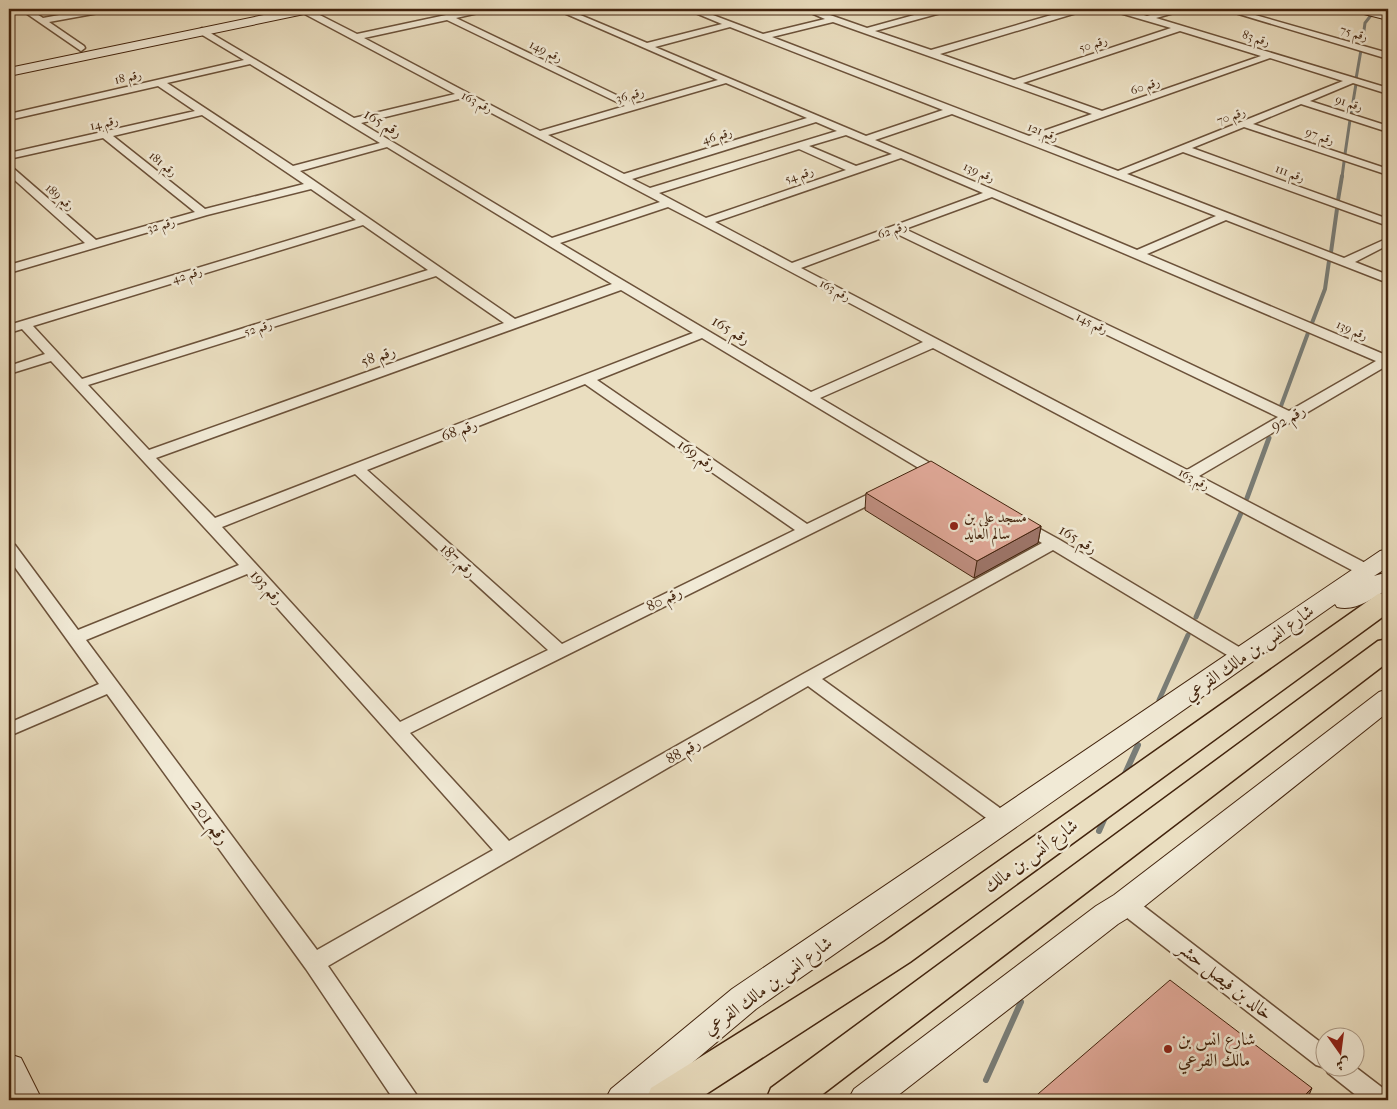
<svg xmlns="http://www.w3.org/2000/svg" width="1397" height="1109" font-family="'IM FELL French Canon',Amiri,serif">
  <rect width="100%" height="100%" fill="#eadec0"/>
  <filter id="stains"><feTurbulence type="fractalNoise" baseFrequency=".004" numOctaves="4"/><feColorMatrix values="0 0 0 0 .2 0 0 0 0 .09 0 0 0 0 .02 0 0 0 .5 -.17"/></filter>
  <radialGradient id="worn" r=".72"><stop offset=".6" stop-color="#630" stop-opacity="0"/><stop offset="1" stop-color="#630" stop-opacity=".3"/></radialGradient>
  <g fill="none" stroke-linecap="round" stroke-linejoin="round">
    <path stroke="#797d77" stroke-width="3" d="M1362,45L1365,23L1372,14
      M1356,79L1361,50
      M1351,114L1356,84
      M1345,154L1350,120
      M1342,177L1344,162"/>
    <path stroke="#797d77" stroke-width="4" d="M1338,200L1342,176
      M1331,252L1337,209
      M1312,323L1325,289L1329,261
      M1281,406L1308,333"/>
    <path stroke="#797d77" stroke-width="5" d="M1247,498L1269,438
      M1196,617L1241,513
      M1159,700L1188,635"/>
    <path stroke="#797d77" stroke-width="6" d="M1124,776L1138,745
      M1099,831L1106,815
      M986,1080L1021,1002"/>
    <defs>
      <path id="street" d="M20,9H29L43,18L92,9H108L104,12L49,22L84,46L85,48L81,51Z
        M301,9H308L357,34L474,9H488L487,11L456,18L635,104L718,80L555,9H566L647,43L722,24L686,9H697L763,34L825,19L802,9H813L867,28L936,9H949L948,11L875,31L931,50L1072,9H1084L1083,11L940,54L1014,80L1171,28L1113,11L1112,9H1124L1147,16L1170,9H1182L1181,11L1156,18L1388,88V94L1353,83L1310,101L1388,126V132L1301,104L1253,124L1388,169V175L1244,127L1192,148L1388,219V226L1183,152L1127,174L1344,258L1388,238V245L1355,262L1388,275V283L1226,220L1147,254L1388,356V365L1199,476L1373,567L1375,571L1373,575H1361L933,348L820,398L947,473L950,476L947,479H937L702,338L597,380L807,524L881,488H891L894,491L891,494L410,733L509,841L803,674L1042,543L1014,526L1012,523L1014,520L1020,518L1060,540L1249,653L1252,657L1249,661L1243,663L1237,661L1053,550L822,679L1011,816L1014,821L1011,826L1004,828L997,826L808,686L328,966L420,1100H394L306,969L107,694L9,736V723L99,684L9,559V543L15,545L78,630L239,565L51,361L9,374V366L45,354L22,329L9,333V325L356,220L311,189L207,215L9,273V265L85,243L9,175V167L13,168L96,240L195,212L103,138L9,159V153L195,111L158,86L9,120V114L244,60L199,33L198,31L202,28L354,118L455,94L301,12ZM447,20L625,106L540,131L364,38ZM833,22L1092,114L1029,136L772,37ZM730,27L943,110L866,136L655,47ZM1180,31L1261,56L1102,111L1023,83ZM1270,58L1343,81L1118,171L1038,140ZM250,64L380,143L293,166L167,83ZM726,83L807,118L624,174L548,135ZM463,98L660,202L552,238L361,123ZM952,114L1216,216L1137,250L875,140ZM202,115L304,184L205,209L113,136ZM816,122L837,131L650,188L632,179ZM846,135L892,154L856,166L809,146ZM387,147L612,284L515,319L300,171ZM799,149L846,170L706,218L659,193ZM901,158L983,193L792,263L715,222ZM992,197L1376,361L1289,411L905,229ZM668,207L701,224L923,342L811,392L560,243ZM363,225L428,270L82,379L33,326ZM895,233L1278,417L1187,470L801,268ZM436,276L504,323L149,450L88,385ZM621,290L693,333L215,518L156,458ZM585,384L795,530L562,644L367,470ZM355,474L548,650L400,722L222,527ZM247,574L493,850L317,950L86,640Z
        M1222,9H1234L1388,53V59Z
        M1125,896L1133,898L1324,1045V1066H1354L1388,1092V1100H1362L1328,1073L1325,1068L1316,1065L1117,910L1114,904L1117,898Z"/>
      <path id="secondary" d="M293,9H315L309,13L9,76V68Z
        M1354,9H1374L1388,12V20L1356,12Z
        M1388,549V567L1374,576L1388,572V589C1373,598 1355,612 1337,607L1335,604L756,1009L648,1100H605L611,1089L732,989L1380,551Z
        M1388,689V712L1136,913L1118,924L892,1100H848L854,1089L1096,906L1114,895L1379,692Z
        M9,1054L21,1058L42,1100H9Z"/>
      <path id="primary" d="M1374,9H1388V15L1376,12Z
        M1388,592V613L910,962L697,1100H646L651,1088L884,942L1378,594Z
        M1388,639V662L815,1100H766L771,1088L1378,641Z"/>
    </defs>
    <use href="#street" stroke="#6c523a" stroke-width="3"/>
    <use href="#secondary" stroke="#42230d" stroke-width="2"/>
    <use href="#primary" stroke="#42230d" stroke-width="3"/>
    <use href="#street" fill="#f1ead6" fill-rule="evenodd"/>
    <use href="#secondary" fill="#f1ead6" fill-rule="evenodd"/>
    <use href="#primary" fill="#eadec0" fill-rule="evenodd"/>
  </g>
  <path fill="#c29184" stroke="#42230d" d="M866,493L1041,526L1038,543L974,578L865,510Z"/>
  <path fill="#9e766b" stroke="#42230d" d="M1041,526L1038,543L974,578L977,561Z
    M1312,1088L1307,1100H1300Z"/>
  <path fill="#e1a999" stroke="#42230d" d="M931,461L1041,526L977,561L866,493Z
    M1170,980L1312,1088L1300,1100H1031Z"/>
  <g fill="#8f2418" stroke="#f1ead6" stroke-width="2">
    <circle cx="954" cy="526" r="5"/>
    <circle cx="1168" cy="1049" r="5"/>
  </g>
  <g text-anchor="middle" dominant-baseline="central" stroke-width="5" stroke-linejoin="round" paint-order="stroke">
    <g font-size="12" fill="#42230d" stroke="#f1ead6">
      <text transform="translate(1354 33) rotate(16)">رقم 75</text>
      <text transform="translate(1256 38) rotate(17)">رقم 83</text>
      <text transform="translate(1093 44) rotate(-18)">رقم 50</text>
      <text transform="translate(546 51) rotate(26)">رقم 149</text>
      <text transform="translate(128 77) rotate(-13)">رقم 18</text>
      <text transform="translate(1145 86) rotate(-19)">رقم 60</text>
      <text transform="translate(630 95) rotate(-16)">رقم 36</text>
      <text transform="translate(477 102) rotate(27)">رقم 163</text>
      <text transform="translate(1349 103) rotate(17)">رقم 91</text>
      <text transform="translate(1231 116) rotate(-21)">رقم 70</text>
      <text transform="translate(104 123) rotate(-13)">رقم 14</text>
      <text transform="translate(1043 132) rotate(21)">رقم 121</text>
      <text transform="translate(717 136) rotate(-17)">رقم 46</text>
      <text transform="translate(1320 136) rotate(19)">رقم 97</text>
      <text transform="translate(163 164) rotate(39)">رقم 181</text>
      <text transform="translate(979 172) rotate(23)">رقم 139</text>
      <text transform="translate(1290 173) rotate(20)">رقم 111</text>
      <text transform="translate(799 175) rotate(-19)">رقم 54</text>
      <text transform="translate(60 197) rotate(41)">رقم 189</text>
      <text transform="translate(161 225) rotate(-16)">رقم 32</text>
      <text transform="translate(892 230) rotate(-20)">رقم 62</text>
      <text transform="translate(187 275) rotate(-17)">رقم 42</text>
      <text transform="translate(835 290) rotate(28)">رقم 163</text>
      <text transform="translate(1092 323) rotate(25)">رقم 145</text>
      <text transform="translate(258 328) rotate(-17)">رقم 52</text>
      <text transform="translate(1352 330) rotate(23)">رقم 139</text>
      <text transform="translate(1194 479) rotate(28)">رقم 163</text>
    </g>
    <g font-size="15" fill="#42230d" stroke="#f1ead6">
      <text transform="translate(383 123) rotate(31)">رقم 165</text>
      <text transform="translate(731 330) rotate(31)">رقم 165</text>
      <text transform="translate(378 356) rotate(-20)">رقم 58</text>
      <text transform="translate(1288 418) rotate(-30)">رقم 92</text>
      <text transform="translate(459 430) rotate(-21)">رقم 68</text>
      <text transform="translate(697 455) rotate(35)">رقم 169</text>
      <text transform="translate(1078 539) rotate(31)">رقم 165</text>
      <text transform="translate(458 560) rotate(42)">رقم 187</text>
      <text transform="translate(267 587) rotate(48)">رقم 193</text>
      <text transform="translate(664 599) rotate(-26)">رقم 80</text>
      <text transform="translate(683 751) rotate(-30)">رقم 88</text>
    </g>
    <g font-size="15" fill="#42230d" stroke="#f1ead6" text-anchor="start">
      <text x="964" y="517">مسجد علي بن<tspan x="964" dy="17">سالم العايد</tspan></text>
    </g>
    <g font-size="18" fill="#42230d" stroke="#f1ead6">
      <text transform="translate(1249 653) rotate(-35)">شارع انس بن مالك الفرعي</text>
      <text transform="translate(210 822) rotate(54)">رقم 201</text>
      <text transform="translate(1031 856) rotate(-36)">شارع أنس بن مالك</text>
      <text transform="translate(1225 981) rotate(38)">خالد بن فيصل حشر</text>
      <text transform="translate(768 986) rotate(-36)">شارع انس بن مالك الفرعي</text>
    </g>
    <g font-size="18" fill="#42230d" stroke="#f1ead6" text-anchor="start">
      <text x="1178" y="1039">شارع انس بن<tspan x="1178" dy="21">مالك الفرعي</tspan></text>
    </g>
  </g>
  <rect width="1397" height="1109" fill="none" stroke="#eadec0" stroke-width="30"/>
  <rect x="10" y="10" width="1377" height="1089" fill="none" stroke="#42230d" stroke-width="2.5"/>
  <rect x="15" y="15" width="1367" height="1079" fill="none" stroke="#42230d"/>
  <g transform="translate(1340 1052) rotate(166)"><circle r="24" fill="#f1ead6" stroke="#ab9a86"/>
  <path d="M0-4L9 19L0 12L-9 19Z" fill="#8f2418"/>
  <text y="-8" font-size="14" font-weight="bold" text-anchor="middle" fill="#42230d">ش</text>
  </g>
  <rect width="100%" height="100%" filter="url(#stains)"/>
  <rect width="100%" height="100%" fill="url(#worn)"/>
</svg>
